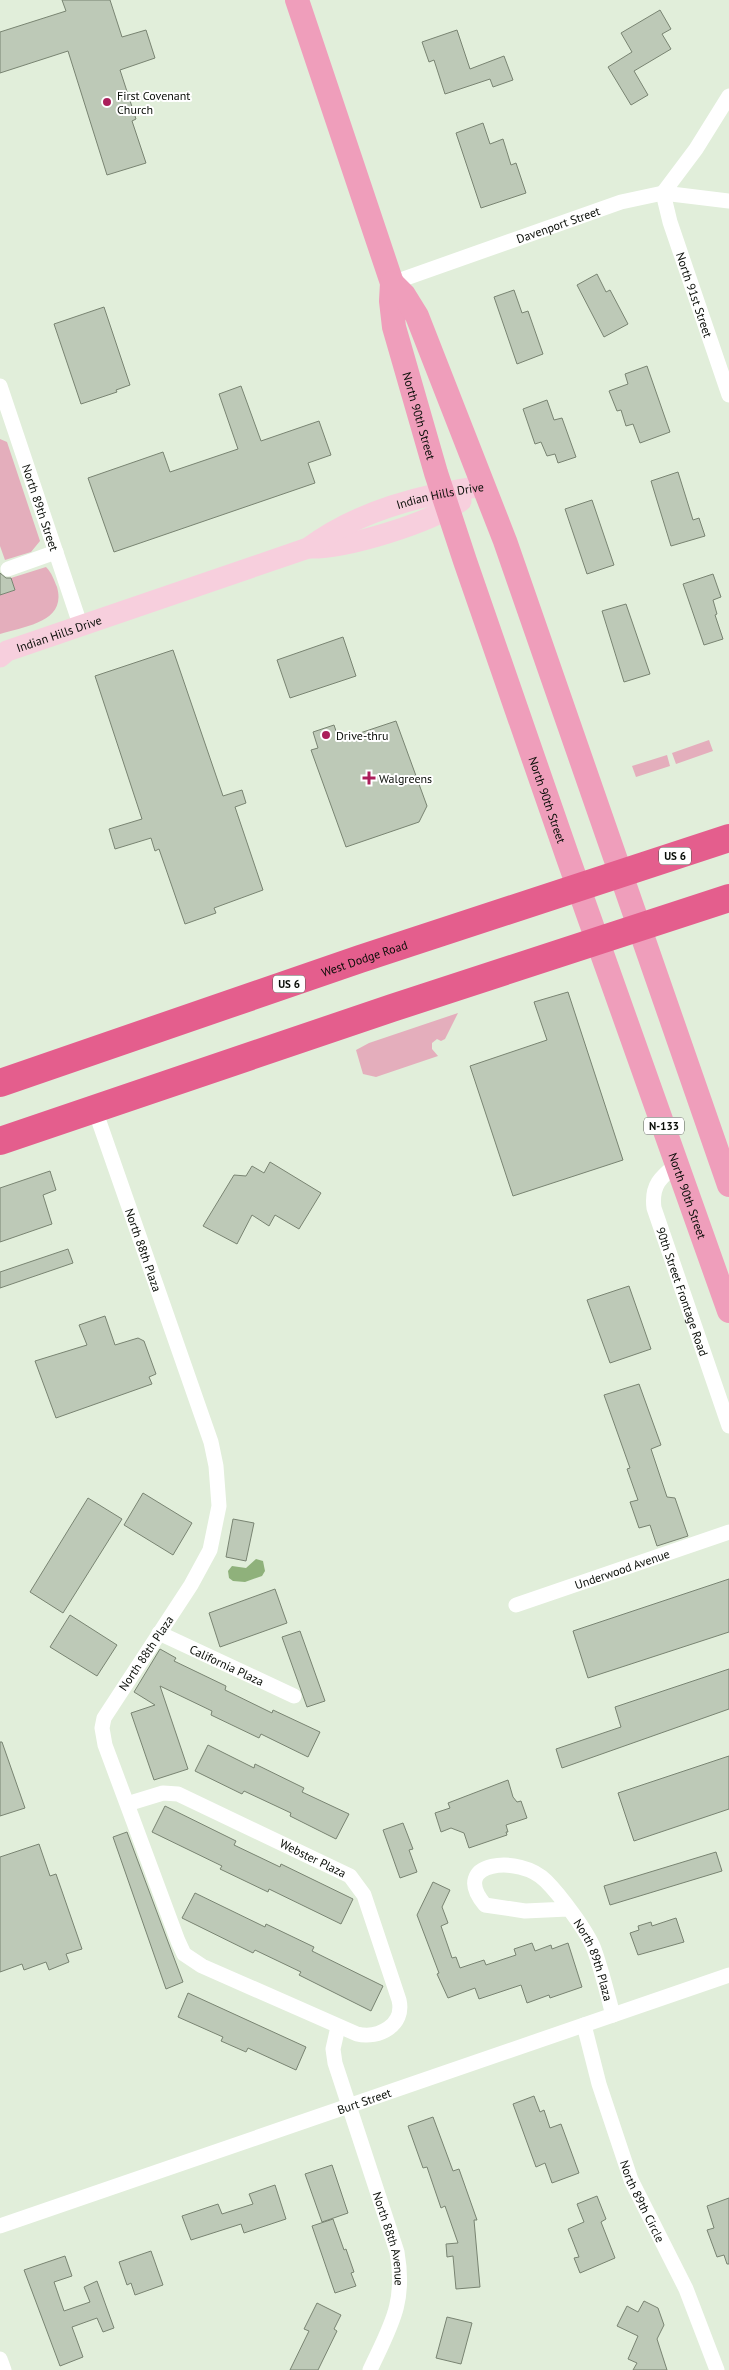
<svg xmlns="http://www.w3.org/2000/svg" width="729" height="2370" font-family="'PT Sans',sans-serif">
  <rect width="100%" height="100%" fill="#e1eeda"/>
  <path fill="#e4aebc" d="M0,439L7,442L40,541L31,552L5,560L0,546Z
    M46,567C52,573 54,580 57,587C67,622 25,626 0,634V595L15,590L11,578Z
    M709,740L713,751L676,764L672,753Z
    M667,755L670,766L636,777L632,766Z
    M458,1013L445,1039L441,1041L437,1039L432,1043V1049L438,1056L376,1077L363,1074L356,1050L369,1043Z"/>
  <path fill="#8fb17b" d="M256,1559L263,1561L265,1571L262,1576L245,1582L233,1581L229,1578L228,1571L232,1566L246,1568Z"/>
  <path fill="#bdc9b7" stroke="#798472" d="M62,0H110L122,37L146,30L155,58L120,70L136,119L132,121L146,163L107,175L68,51L0,73V32L66,11Z
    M660,10L671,29L662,34L671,49L634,71L648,95L631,105L608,67L632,52L621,33Z
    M457,30L470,69L504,56L513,80L493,87L490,79L445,94L434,60L429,62L422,42Z
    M483,123L490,144L503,139L511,165L516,163L526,193L481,208L456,133Z
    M597,274L606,292L610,290L628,324L604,337L577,285Z
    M514,290L522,313L528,311L543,354L517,364L494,297Z
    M104,307L130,385L116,390L117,392L81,404L54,324Z
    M647,366L670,432L640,443L633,424L626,426L621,410L617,411L609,391L628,384L625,374Z
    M241,386L261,441L319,421L331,455L308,463L315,483L114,552L88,478L163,452L170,472L238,449L219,394Z
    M547,400L554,420L562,418L576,457L558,463L555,454L547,456L541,442L535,444L523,409Z
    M678,472L693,520L699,518L705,536L671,546L651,481Z
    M592,500L614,565L587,574L565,509Z
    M0,573L6,578H11L15,590L0,595Z
    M713,574L721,597L713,600L717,614L715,615L723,639L704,645L683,584Z
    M626,604L650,674L624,682L602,611Z
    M343,637L356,676L290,698L277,660Z
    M173,650L223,796L242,790L246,803L235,807L263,890L214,908L216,913L185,924L159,849L155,851L151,838L115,849L109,829L142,819L95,676Z
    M396,721L427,806L419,822L346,847L311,750L318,748L313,732L334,725L339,740Z
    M568,992L623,1160L513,1196L470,1066L547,1040L534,1002Z
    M270,1162L321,1193L299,1229L275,1215L269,1226L252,1215L237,1244L203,1226L234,1175L246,1176L252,1166L264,1173Z
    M50,1171L56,1190L43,1195L52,1224L0,1242V1188Z
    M68,1249L73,1263L0,1288V1272Z
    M629,1286L651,1349L610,1363L587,1300Z
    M105,1316L115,1345L138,1338L144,1341L156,1374L149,1377L152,1384L56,1418L35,1361L87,1345L79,1325Z
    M639,1384L661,1445L651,1449L667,1497L675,1498L688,1536L657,1546L650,1525L639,1528L630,1502L638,1500L627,1469L630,1468L604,1395Z
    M143,1493L192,1523L173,1555L124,1525Z
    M88,1498L122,1519L63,1613L30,1592Z
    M233,1519L254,1523L246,1561L226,1557Z
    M729,1579V1632L588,1678L573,1631Z
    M275,1589L287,1623L220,1647L209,1613Z
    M70,1615L117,1645L97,1676L50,1647Z
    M300,1631L325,1701L307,1707L282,1637Z
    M160,1649L176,1658L174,1661L226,1686L225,1690L272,1713L273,1710L320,1732L308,1757L261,1734L259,1738L211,1715L212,1711L160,1686L188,1769L154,1780L131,1713L155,1705L134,1692Z
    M729,1669V1709L562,1768L556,1749L621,1727L615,1707Z
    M0,1742H2L25,1808L0,1816Z
    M208,1745L254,1768L255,1764L304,1788L302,1792L349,1814L336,1839L290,1816L291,1813L244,1791L242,1794L195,1771Z
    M729,1756V1809L634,1841L618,1793Z
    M508,1780L513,1797L517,1802L521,1801L527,1818L506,1825L508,1832H506L507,1835L469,1848L464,1833L451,1828L441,1832L435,1813L450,1808L448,1803Z
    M165,1806L236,1841L234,1845L280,1867L281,1864L353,1899L341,1924L269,1889L268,1892L220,1869L222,1866L152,1832Z
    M403,1823L413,1849L409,1850L417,1872L400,1878L383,1830Z
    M127,1832L183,1982L166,1989L113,1837Z
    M39,1844L50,1876L56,1874L82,1949L66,1954L69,1962L49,1970L46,1962L24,1970L22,1964L0,1972V1857Z
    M716,1852L722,1871L610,1905L604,1886Z
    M433,1882L450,1890L442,1907L448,1923L441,1926L452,1958L456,1957L460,1968L484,1960L486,1965L516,1955L514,1949L532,1943L535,1951L551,1945L552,1949L568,1943L582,1987L550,1998L549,1995L527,2003L521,1985L479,1999L475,1988L448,1998L437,1974L439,1973L417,1915Z
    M195,1893L265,1927L266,1924L314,1947L312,1951L383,1986L371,2011L299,1975L301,1972L255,1950L253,1953L182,1918Z
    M676,1918L684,1942L638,1955L630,1933L639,1930L638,1926L651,1922L652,1926Z
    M188,1993L306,2047L296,2070L248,2048L246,2052L221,2041L223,2037L178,2017Z
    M534,2096L540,2112L544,2110L550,2128L561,2124L579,2173L552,2183L545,2163L536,2167L513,2104Z
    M433,2117L453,2171L459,2169L477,2220H474L480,2287L456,2289L453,2256L447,2257L446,2244L458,2243L445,2206L441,2208L427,2167L423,2168L408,2126Z
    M332,2165L348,2213L322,2222L305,2174Z
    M275,2185L286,2219L244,2233L241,2224L191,2240L182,2216L218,2204L222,2214L253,2204L249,2194Z
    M597,2196L606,2219L601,2222L615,2258L580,2273L574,2258L579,2257L568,2229L584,2222L577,2204Z
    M729,2198V2264H727L724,2255L717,2257L707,2230L714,2228L707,2206Z
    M333,2219L344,2250L346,2249L354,2272L351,2273L356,2286L335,2293L312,2226Z
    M151,2251L163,2285L135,2295L131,2283L127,2285L119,2262Z
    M65,2256L72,2276L54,2282L64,2311L90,2302L84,2287L97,2281L114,2328L103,2332L97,2318L72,2327L83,2357L60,2366L24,2270Z
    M644,2301L658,2308L664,2325L657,2339L667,2370H633L637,2363L628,2359L638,2336L617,2326L627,2306L638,2312Z
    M317,2303L341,2315L334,2329L337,2331L318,2370H290L309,2331L304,2329Z
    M447,2317L472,2323L461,2364L436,2358Z"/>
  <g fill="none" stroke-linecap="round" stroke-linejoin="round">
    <g stroke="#fff" stroke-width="15">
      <path id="s1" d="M729,96L696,149L663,193L670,222L729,395"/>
      <path id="s2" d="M392,283L621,202L663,193L729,201"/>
      <path id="s3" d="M0,386L81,627"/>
      <path d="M8,569L56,552"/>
      <path id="s4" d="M95,1110L211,1442L216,1466L219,1506L210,1550L191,1585L104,1718L102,1728L105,1745L178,1941L184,1954L202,1966L357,2034C379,2039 405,2025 399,2000L364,1895L350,1876L178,1794L163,1793L127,1804"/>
      <path id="s5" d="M677,1164C661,1177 651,1185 654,1208L729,1426"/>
      <path id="s6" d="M516,1605L729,1532"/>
      <path id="s7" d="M159,1633L294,1696"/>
      <path id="s8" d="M568,1909L525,1911L485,1905C448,1861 520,1854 546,1881C560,1895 587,1931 594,1949C602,1971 607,1993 613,2015"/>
      <path id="s9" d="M584,2025L599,2084L631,2180L686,2289L717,2370"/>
      <path id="s10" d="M338,2027L333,2049L335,2063L397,2252C406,2303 391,2325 370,2370"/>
      <path id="s11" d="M0,2226L729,1975"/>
      <path d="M0,2359L4,2370"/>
    </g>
    <g stroke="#f7cfdd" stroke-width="21">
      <path d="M308,548C347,549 429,523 461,501"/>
      <path id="s12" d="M0,657L7,651L308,548C359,510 423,494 484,486"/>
    </g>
    <g stroke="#ef9ebb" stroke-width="24">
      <path id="s13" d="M297,0L392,283L391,301L394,327L436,473L465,561L568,858L729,1311"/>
      <path d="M392,283L404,295L417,316L505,541L729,1185"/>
    </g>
    <g stroke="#e45e8d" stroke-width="28">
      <path id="s14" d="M0,1083L360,959L729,838"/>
      <path d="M0,1141L392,1008L729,898"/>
    </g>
  </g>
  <g fill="#ab1e5b" stroke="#fff" stroke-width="2">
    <circle cx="107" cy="102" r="5"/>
    <circle cx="326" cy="735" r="5"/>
    <path d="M366.5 770.5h5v5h5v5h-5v5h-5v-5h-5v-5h5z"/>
  </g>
  <g text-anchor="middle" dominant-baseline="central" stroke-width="4" stroke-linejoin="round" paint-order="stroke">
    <g fill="#fff" stroke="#535651" stroke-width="1">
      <rect x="659" y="847.5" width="32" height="17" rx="4"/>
      <rect x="273" y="975.5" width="32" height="17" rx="4"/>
      <rect x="644" y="1117.5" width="40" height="17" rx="4"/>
    </g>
    <g font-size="11" font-weight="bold" fill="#090d07">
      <text x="675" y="856">US 6</text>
      <text x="289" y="984">US 6</text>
      <text x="664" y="1126">N-133</text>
    </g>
    <g font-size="12" fill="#090d07" stroke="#fff" text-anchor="start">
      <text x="117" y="95">First Covenant<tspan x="117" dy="14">Church</tspan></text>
      <text x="336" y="735">Drive-thru</text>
      <text x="379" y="778">Walgreens</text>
    </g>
    <g font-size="12" fill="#090d07" stroke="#fff">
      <text stroke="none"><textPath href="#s2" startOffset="176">Davenport Street</textPath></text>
      <text stroke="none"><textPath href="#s1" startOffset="224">North 91st Street</textPath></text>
      <text stroke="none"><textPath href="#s13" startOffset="435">North 90th Street</textPath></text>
      <text stroke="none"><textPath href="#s12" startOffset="471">Indian Hills Drive</textPath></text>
      <text stroke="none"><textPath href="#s3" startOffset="128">North 89th Street</textPath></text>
      <text stroke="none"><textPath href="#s12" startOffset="64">Indian Hills Drive</textPath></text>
      <text stroke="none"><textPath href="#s13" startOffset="840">North 90th Street</textPath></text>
      <text stroke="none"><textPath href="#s14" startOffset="385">West Dodge Road</textPath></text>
      <text stroke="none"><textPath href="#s13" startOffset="1260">North 90th Street</textPath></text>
      <text stroke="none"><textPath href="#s4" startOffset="148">North 88th Plaza</textPath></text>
      <text stroke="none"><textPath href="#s5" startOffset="141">90th Street Frontage Road</textPath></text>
      <text stroke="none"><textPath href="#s6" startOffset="112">Underwood Avenue</textPath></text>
      <text transform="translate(146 1653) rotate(-56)">North 88th Plaza</text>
      <text stroke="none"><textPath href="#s7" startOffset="75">California Plaza</textPath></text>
      <text transform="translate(313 1858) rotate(26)">Webster Plaza</text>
      <text stroke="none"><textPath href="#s8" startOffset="286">North 89th Plaza</textPath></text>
      <text stroke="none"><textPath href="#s11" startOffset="385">Burt Street</textPath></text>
      <text stroke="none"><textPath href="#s9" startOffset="186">North 89th Circle</textPath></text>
      <text stroke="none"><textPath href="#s10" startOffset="221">North 88th Avenue</textPath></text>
    </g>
  </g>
</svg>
